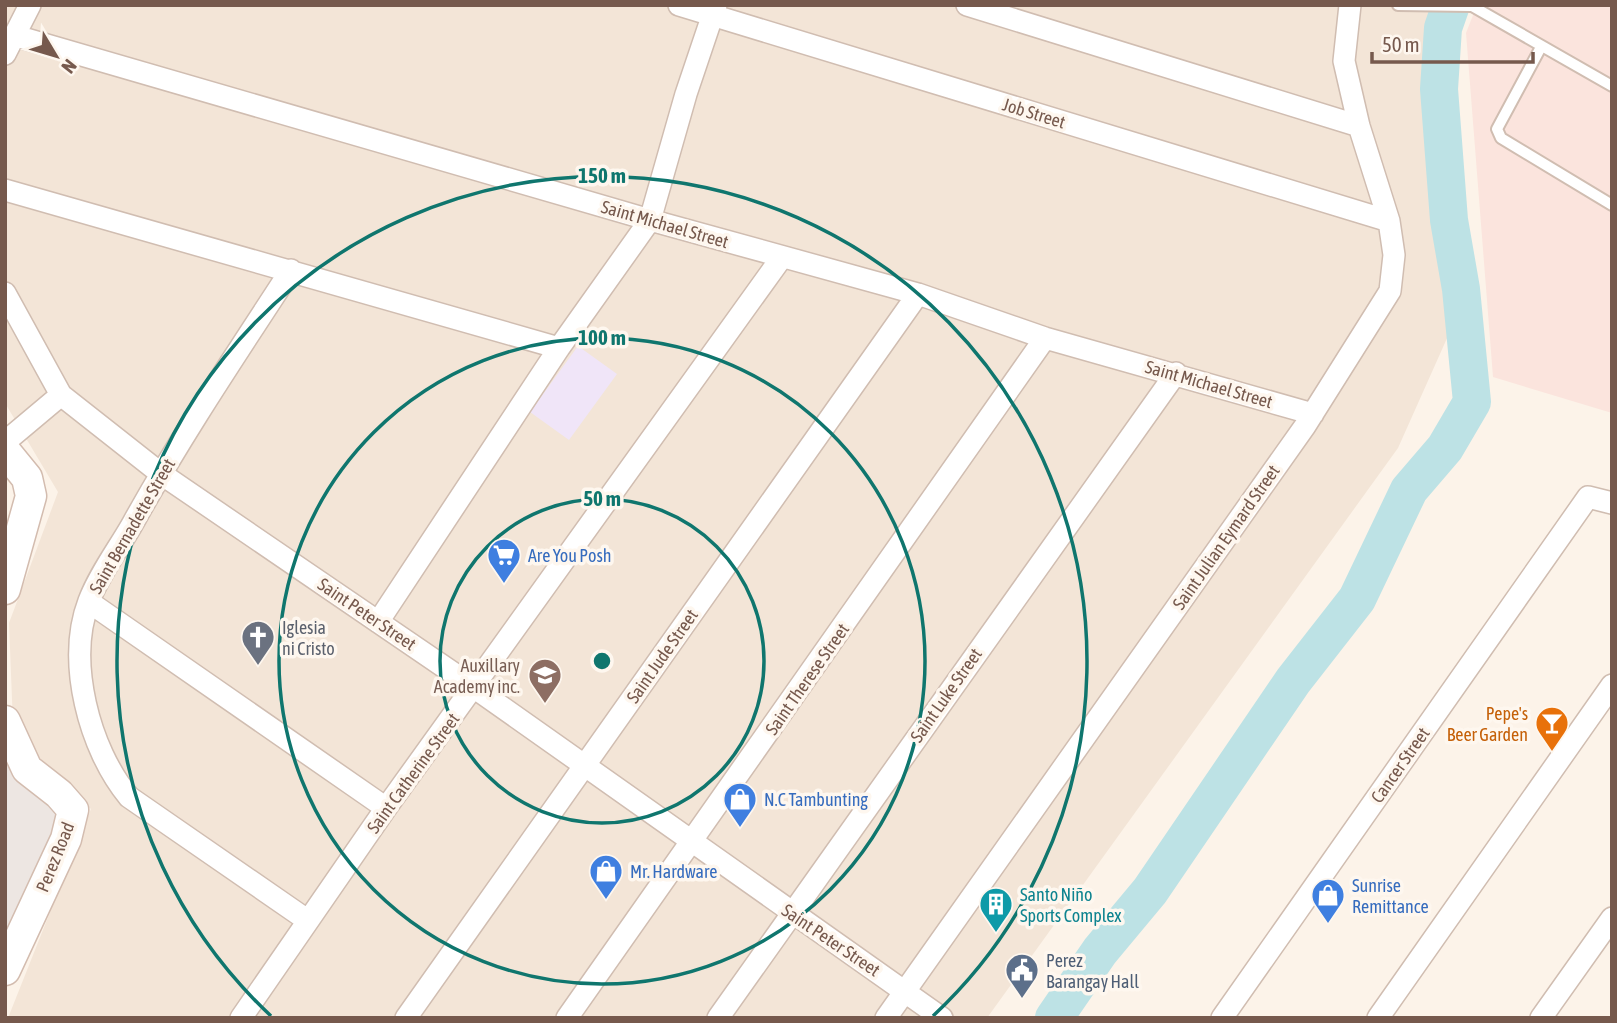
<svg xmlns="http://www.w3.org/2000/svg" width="1617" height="1023" font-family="'Asap Condensed',sans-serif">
  <rect width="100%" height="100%" fill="#fcf3e9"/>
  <path fill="#f3e5d7" d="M5,5H1445L1434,52L1448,336L1398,448L987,1018H8L91,809L55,776L13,725L9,623L58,492L5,403Z"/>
  <path fill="#fbe4dd" d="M1477,5H1612V413L1493,377L1466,33Z"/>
  <path fill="#ede6e2" d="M5,763L66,809L5,943Z"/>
  <path fill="#f0e5f8" d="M578,346L617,374L569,440L530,412Z"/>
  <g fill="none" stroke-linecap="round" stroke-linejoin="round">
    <path stroke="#bde2e5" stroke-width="38" d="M1054,1018L1100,951L1150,891L1293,681L1357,599L1409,490L1445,448L1472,402L1461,289L1449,220L1439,89L1443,28L1451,5"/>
    <defs>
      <path id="lane" d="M1398,5L1472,6L1612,86
        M1541,47L1497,129L1501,138L1612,205"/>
      <path id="street" d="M679,5L1389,221
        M967,5L1359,126
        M16,36L650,220L918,294L1045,338L1313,414
        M5,54L30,5
        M5,190L559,348
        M291,270C237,353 181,436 133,523C119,548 99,574 89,601C66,661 89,749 129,797L307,920
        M5,293L61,395L160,473L475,688L942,1018
        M5,442L61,395
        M89,602L386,808
        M378,622L559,348L650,220L686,94L716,5
        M241,1018L386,808L782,257
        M406,1018L918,294
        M567,1018L1045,338
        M718,1018L1176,373
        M886,1018L1305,426L1390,291L1394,255L1389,221L1359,126L1344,61L1350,5
        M1222,1018L1588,497L1612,503
        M1378,1018L1612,685
        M1541,1018L1612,918"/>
      <path id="secondary" d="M5,451L27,478L31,496L5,589
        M5,721L27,769L59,794L73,810L66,839L5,970"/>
    </defs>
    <use href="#lane" stroke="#d0bdb1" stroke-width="14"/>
    <use href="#street" stroke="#d0bdb1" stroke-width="24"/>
    <use href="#secondary" stroke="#d3bcaf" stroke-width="33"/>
    <use href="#lane" stroke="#fff" stroke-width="10"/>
    <use href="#street" stroke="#fff" stroke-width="21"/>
    <use href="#secondary" stroke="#fff" stroke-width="30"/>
  </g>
  <g fill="none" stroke="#0f766e" stroke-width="3.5">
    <circle cx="602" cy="661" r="162"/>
    <circle cx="602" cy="661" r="323"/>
    <path d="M271 1016A485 485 0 1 1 933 1016"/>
  </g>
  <defs>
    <symbol id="supermarket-pin" viewBox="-11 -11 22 30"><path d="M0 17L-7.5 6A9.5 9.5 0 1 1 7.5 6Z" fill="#3f7fe0" stroke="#fef7ef"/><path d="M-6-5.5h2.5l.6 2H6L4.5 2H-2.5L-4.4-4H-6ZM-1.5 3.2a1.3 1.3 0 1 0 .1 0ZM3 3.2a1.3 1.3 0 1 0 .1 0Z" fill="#fff"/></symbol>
    <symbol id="church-pin" viewBox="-11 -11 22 30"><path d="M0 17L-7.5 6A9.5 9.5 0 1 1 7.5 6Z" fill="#6b7280" stroke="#fef7ef"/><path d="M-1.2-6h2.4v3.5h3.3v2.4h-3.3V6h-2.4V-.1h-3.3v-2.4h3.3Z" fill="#fff"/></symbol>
    <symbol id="school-pin" viewBox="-11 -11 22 30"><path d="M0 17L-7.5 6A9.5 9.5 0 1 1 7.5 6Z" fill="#8d6e63" stroke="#fef7ef"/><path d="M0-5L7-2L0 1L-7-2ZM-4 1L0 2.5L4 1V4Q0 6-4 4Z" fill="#fff"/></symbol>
    <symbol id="bar-pin" viewBox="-11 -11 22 30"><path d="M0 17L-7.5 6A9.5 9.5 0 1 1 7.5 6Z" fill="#e8710a" stroke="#fef7ef"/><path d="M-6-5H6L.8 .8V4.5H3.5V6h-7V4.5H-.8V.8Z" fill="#fff"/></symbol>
    <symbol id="shop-pin" viewBox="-11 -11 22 30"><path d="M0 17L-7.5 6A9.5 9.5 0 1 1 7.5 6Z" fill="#3f7fe0" stroke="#fef7ef"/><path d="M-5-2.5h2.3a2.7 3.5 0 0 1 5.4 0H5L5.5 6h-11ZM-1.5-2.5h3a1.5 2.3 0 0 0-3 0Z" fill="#fff"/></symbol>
    <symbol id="building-pin" viewBox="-11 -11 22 30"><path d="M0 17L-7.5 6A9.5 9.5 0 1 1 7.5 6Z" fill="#0f9aa8" stroke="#fef7ef"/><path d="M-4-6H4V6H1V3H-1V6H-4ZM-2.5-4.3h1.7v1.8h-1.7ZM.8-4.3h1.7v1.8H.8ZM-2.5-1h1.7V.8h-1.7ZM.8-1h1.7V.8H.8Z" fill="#fff"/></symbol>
    <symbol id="civic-pin" viewBox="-11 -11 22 30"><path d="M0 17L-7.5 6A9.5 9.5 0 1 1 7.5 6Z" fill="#5c6f8a" stroke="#fef7ef"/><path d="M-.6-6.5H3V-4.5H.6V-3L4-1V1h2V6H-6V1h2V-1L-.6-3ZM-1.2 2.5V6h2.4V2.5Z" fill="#fff"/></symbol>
  </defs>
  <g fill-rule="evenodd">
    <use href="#supermarket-pin" x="485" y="536" width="38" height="52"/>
    <use href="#church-pin" x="239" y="618" width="38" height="52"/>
    <use href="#school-pin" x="526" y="656" width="38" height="52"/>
    <use href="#bar-pin" x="1533" y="704" width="38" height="52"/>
    <use href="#shop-pin" x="721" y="780" width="38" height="52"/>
    <use href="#shop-pin" x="587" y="852" width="38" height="52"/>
    <use href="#shop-pin" x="1309" y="876" width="38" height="52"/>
    <use href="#building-pin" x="977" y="885" width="38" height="52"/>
    <use href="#civic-pin" x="1003" y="951" width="38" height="52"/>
  </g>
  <g text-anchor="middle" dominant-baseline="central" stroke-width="7" stroke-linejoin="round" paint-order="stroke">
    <g font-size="18" fill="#76594d" stroke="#fef7ef">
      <text transform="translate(1034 113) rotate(17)">Job Street</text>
      <text transform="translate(665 224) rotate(16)">Saint Michael Street</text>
      <text transform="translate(1209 384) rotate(16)">Saint Michael Street</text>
      <text transform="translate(132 526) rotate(-60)">Saint Bernadette Street</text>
      <text transform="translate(1226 537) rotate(-55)">Saint Julian Eymard Street</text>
      <text transform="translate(367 614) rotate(34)">Saint Peter Street</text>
      <text transform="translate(662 656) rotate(-55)">Saint Jude Street</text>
      <text transform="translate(807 679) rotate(-55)">Saint Therese Street</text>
      <text transform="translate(946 695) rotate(-55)">Saint Luke Street</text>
      <text transform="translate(1400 765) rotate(-55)">Cancer Street</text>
      <text transform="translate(413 773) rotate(-54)">Saint Catherine Street</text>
      <text transform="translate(55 857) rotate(-68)">Perez Road</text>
      <text transform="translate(831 940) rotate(34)">Saint Peter Street</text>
    </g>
    <g font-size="18" fill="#366cbe" stroke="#fef7ef" text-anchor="start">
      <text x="528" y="555">Are You Posh</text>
      <text x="764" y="799">N.C Tambunting</text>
      <text x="630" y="871">Mr. Hardware</text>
      <text x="1352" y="885">Sunrise<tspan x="1352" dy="21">Remittance</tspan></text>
    </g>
    <g font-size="18" fill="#5b616d" stroke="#fef7ef" text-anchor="start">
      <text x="282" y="627">Iglesia<tspan x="282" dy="21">ni Cristo</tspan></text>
    </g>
    <g font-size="18" fill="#785e54" stroke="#fef7ef" text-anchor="end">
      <text x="520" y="665">Auxillary<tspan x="520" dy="21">Academy inc.</tspan></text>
    </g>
    <g font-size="18" fill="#c56008" stroke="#fef7ef" text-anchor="end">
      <text x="1528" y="713">Pepe's<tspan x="1528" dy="21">Beer Garden</tspan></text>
    </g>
    <g font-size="18" fill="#0d838f" stroke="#fef7ef" text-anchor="start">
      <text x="1020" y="894">Santo Niño<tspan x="1020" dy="21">Sports Complex</tspan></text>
    </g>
    <g font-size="18" fill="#4e5e75" stroke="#fef7ef" text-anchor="start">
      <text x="1046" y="960">Perez<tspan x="1046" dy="21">Barangay Hall</tspan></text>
    </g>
  </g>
  <circle cx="602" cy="661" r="10" fill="#0f766e" stroke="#fef7ef" stroke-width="3.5"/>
  <g font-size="21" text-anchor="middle" font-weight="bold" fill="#0f766e" stroke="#fef7ef" stroke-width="7" stroke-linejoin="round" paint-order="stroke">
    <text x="602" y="183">150 m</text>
    <text x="602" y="345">100 m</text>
    <text x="602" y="506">50 m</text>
  </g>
  <rect width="1617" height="1023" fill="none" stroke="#76594d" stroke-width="14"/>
  <g transform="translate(56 56) rotate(128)" stroke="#fef7ef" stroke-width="5" paint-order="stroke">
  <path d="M0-5L12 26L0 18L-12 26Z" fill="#76594d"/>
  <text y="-10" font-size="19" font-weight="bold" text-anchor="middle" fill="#76594d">N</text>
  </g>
  <path d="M1372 52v10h161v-10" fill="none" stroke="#76594d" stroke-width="3.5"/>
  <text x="1382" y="52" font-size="21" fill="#76594d" stroke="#fef7ef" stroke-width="5" paint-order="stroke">50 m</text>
</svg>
